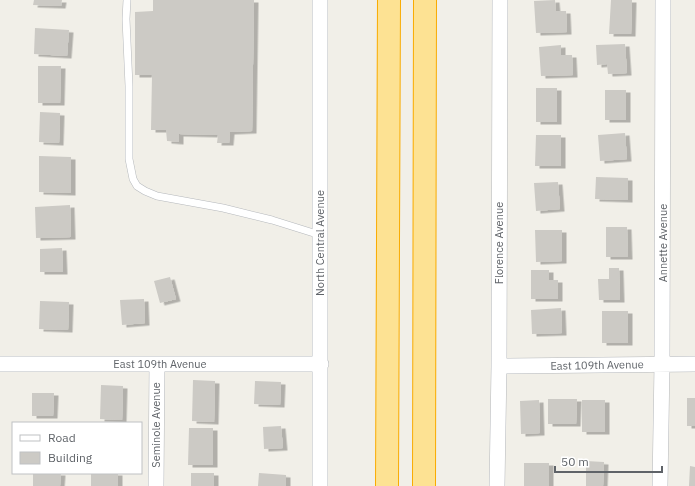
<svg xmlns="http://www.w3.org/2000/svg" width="695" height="486" font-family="'IBM Plex Sans',sans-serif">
  <defs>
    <filter id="shadow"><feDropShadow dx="4.5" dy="2.5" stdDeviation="0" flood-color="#0004"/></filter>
  </defs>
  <rect width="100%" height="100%" fill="#f1efe8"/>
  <path fill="#cccac5" filter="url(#shadow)" d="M34,0H62L61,6L33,5Z
    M153,0H254L252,131L230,132L229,143H217L218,135L179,134V142L167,141L166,130H151L152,75H135V12L153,11Z
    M555,0L556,11H566L567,32L536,33L534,1Z
    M611,0H632L631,34H609Z
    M35,28L69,30L67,56L34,54Z
    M625,44L627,73L608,74L607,64L597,65L596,45Z
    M561,45V55H572L573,75L541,76L539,47Z
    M38,66H61L60,103H38Z
    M536,88H557V122H536Z
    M605,90H626V120H605Z
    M40,112L60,113L59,143L39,142Z
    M625,133L627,159L600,161L598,135Z
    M536,135H561V166H535Z
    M39,156L71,157V193L39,192Z
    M596,177L628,178V200L595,199Z
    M558,182L560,209L536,211L534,183Z
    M70,205L71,237L36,238L35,207Z
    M606,227H627L628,257H606Z
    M535,230H562V261L536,262Z
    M62,248L63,272H40V249Z
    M609,268H619L620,300H599L598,279H609Z
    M531,270H549V280H558V299H531Z
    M170,277L176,299L160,303L154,281Z
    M144,299L145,323L122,325L120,300Z
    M40,301L69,302L68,330L39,329Z
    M561,308L562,333L532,334L531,310Z
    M602,311H628V343H602Z
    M193,380L215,381L214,422L192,421Z
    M255,381L281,382L280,405L254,404Z
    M101,385L123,386L122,420L100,419Z
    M32,393H54L53,416H32Z
    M687,398H695V426H687Z
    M548,399H577L576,424H548Z
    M539,400L540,433L521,434L520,401Z
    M582,400H605V432H582Z
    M281,426L283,448L264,449L263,427Z
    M189,428H213V465H188Z
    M586,461L604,462L603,486H586Z
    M524,463H549V486H524Z
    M690,466L695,467V486H689Z
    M33,473H61L60,486H33Z
    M91,473H118V486H91Z
    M191,473H214V486H191Z
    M259,473L286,475V486H258Z"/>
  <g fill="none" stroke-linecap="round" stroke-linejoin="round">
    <defs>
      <path id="service" d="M127,0L126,19L129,86V159L133,179L137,186L145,191L157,196L223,208L272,220L320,235"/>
      <path id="minor" d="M0,364H321
        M499,366L695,364
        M156,486L157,364
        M320,486V0
        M497,486L499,366L500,0
        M660,486L662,364L663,0"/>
      <path id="motorway" d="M387,486L389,0
        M424,486L425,0"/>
    </defs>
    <use href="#service" stroke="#b5b8bc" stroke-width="8"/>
    <use href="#minor" stroke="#b5b8bc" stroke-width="16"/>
    <use href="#motorway" stroke="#f9ab00" stroke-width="24"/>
    <use href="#service" stroke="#fff" stroke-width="7"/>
    <use href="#minor" stroke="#fff" stroke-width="15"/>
    <use href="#motorway" stroke="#fde293" stroke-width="22"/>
  </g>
  <g text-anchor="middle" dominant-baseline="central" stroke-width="3" stroke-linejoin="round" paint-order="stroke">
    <g font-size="11" fill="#5f6368" stroke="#fff">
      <text transform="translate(320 243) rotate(-90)">North Central Avenue</text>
      <text transform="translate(499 243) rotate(-90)">Florence Avenue</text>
      <text transform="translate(663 243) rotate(-90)">Annette Avenue</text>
      <text x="160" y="364">East 109th Avenue</text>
      <text transform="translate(597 365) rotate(-1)">East 109th Avenue</text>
      <text transform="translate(156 425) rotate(-90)">Seminole Avenue</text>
    </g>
  </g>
  <rect x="12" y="422" width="130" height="52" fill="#ffffff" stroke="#bfc1c3"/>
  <rect x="20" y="435" width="20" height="6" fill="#ffffff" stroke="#bfc1c3"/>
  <text x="48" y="442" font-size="12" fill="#5f6368">Road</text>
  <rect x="20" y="452" width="20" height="12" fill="#cccac5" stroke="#bfc1c3"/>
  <text x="48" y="462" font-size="12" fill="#5f6368">Building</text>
  <path d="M555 466v6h107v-6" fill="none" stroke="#5f6368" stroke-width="2"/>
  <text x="561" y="466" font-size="12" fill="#5f6368" stroke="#ffffff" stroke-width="3" paint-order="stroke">50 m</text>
</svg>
